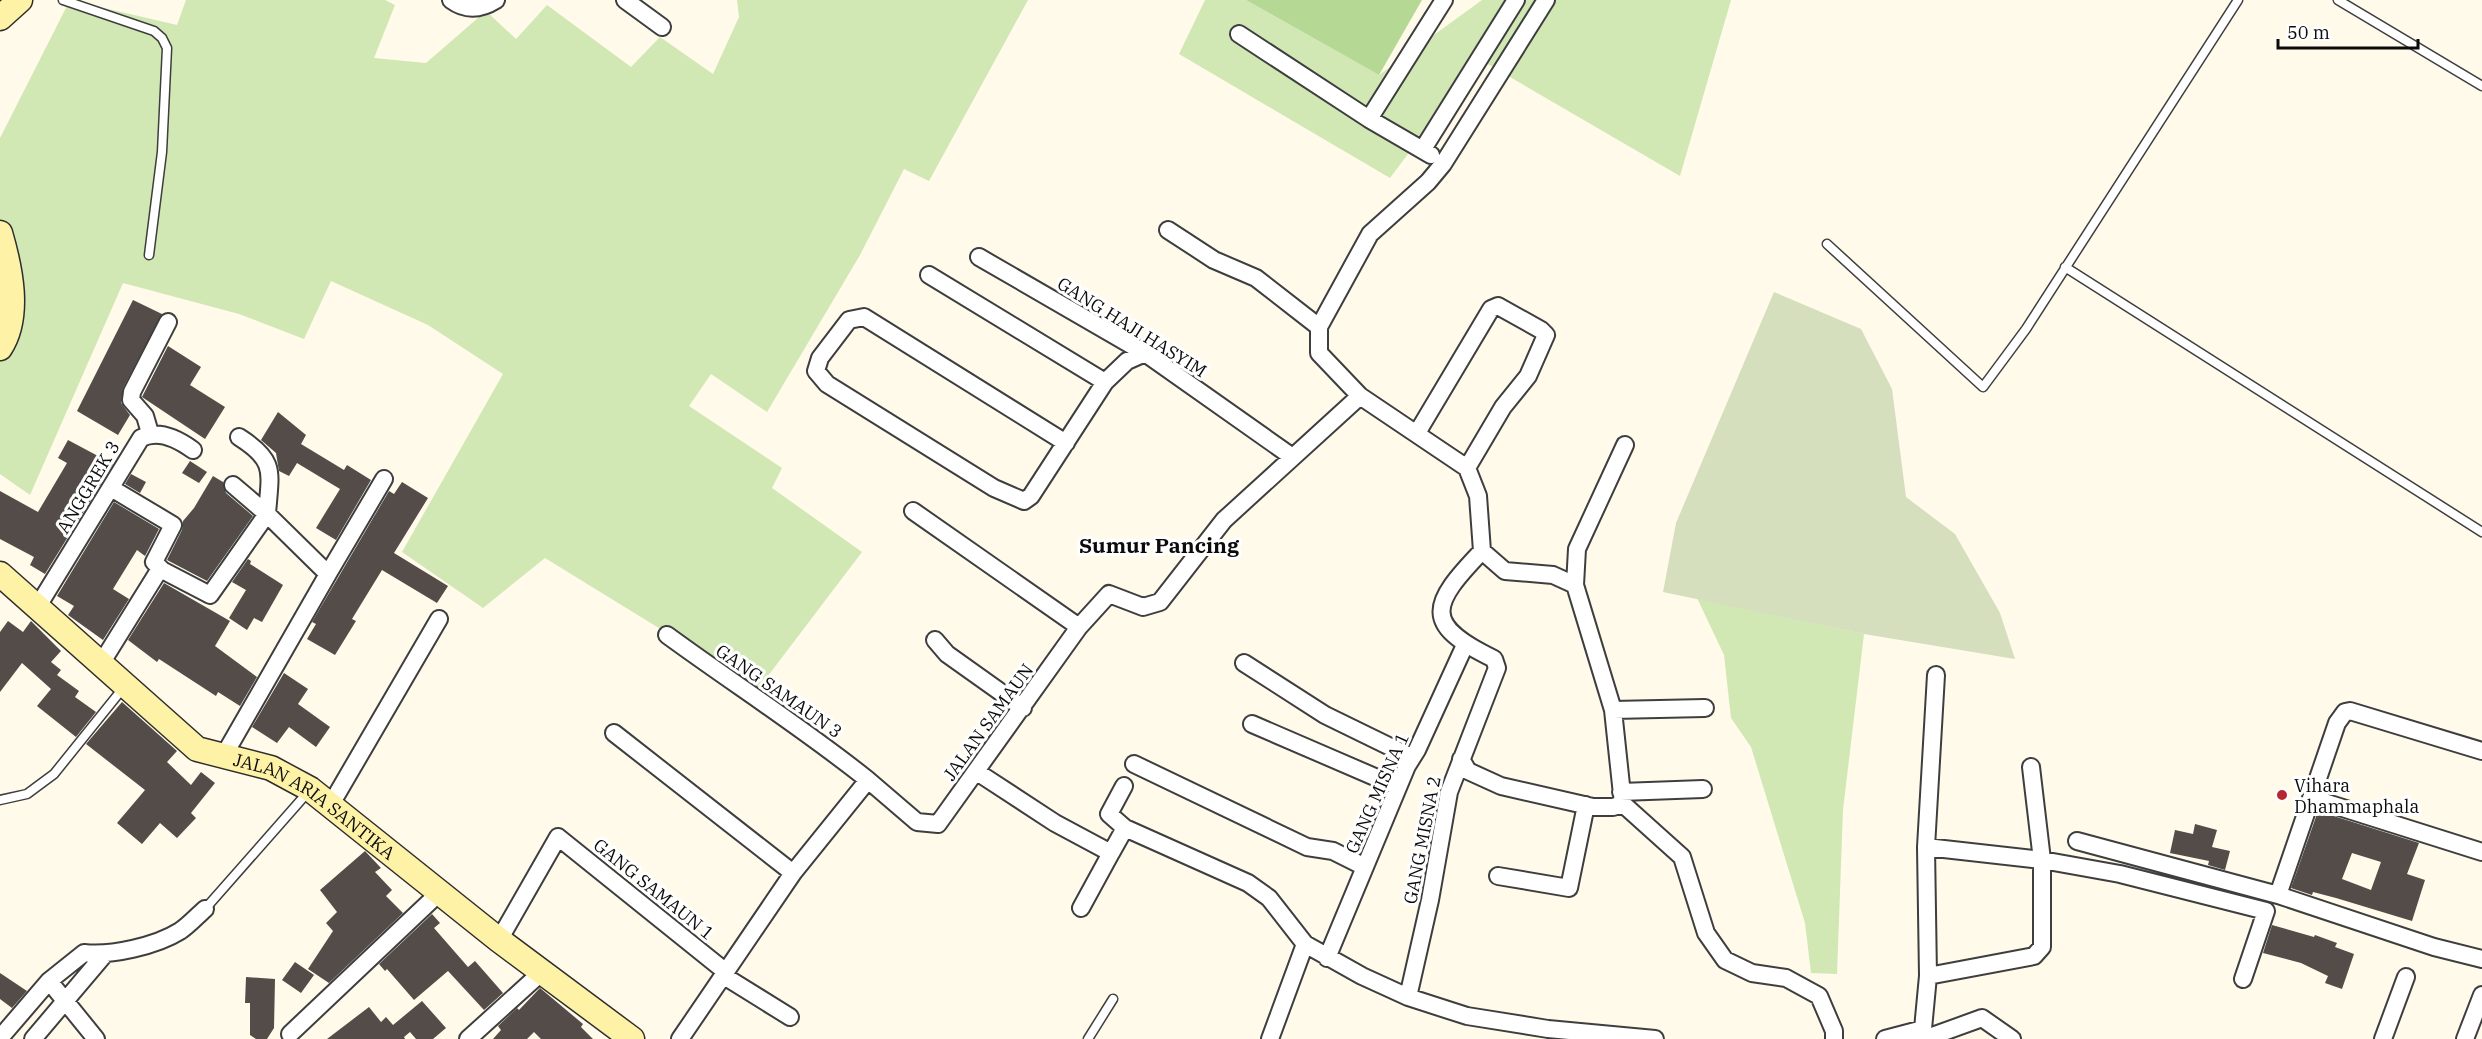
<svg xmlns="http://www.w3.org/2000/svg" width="2482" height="1039" font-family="'IBM Plex Serif',serif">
  <rect width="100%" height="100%" fill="#fffaea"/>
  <path fill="#d1e8b5" d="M70,0L177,25L186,0H385L395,5L374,58L426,63L486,11L516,39L547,5L631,67L660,37L713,74L739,17L737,0H1028L929,181L904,169L860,255L767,412L711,374L689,406L782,468L772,488L862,552L758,689L545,558L483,608L402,552L503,374L428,325L331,281L304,339L239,314L123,283L30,495L0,474V138Z
    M1205,0H1246L1379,75L1482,0H1731L1680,176L1479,59L1390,178L1179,54Z
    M1697,598L1864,634L1843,810L1837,974L1811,973L1805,923L1751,747L1731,718L1724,655Z"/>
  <path fill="#b5d895" d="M1246,0H1422L1379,75Z"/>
  <path fill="#d5dfbd" d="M1774,292L1861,329L1892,389L1906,497L1955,534L2000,613L2015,659L1864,634L1663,592L1676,523Z"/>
  <path fill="#544c48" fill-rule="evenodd" d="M133,300L162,314L123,388L121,403L130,415L118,435L77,411Z
    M168,346L201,367L190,385L225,407L205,439L142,397Z
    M278,412L306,435L301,444L344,470L347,465L371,480L336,540L316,528L340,489L297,463L289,476L279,471L276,453L261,440Z
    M68,440L113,464L45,574L30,565L34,557L0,539V491L38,512L67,463L58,458Z
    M190,461L207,472L199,483L182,473Z
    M131,474L146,482L140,493L125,484Z
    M213,476L223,482L226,493L253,516L207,581L167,560L182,530L183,521L194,508Z
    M402,482L428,498L394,553L448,586L437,603L382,570L352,619L356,621L335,655L307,639L316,624L312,622L389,491L394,494Z
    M114,502L159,529L145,556L137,550L113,589L129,599L103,640L68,615L74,606L57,596Z
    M248,559L251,561L250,564L283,585L262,622L254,618L247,630L229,618L246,590L232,582Z
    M164,583L230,621L215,646L257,677L240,706L218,692L216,696L159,659L157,662L128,640Z
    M8,621L23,632L31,621L61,651L51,662L61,670L57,675L79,691L75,697L96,712L76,737L37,706L51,689L22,663L0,692V632Z
    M284,673L308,689L298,704L330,727L316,747L289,727L277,743L252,727Z
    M122,702L177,751L167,762L191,785L201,772L215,783L191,813L196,818L177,838L160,823L142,844L117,823L145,790L86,744Z
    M2318,811L2419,843L2407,874L2425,880L2412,921L2336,898L2313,892L2312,895L2291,888ZM2352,853L2381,862L2371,890L2342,879Z
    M2195,824L2217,830L2212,847L2230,851L2225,870L2208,865L2209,861L2170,853L2175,830L2193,834Z
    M365,851L381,868L375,872L392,890L386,896L403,913L329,983L308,969L333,931L326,923L337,912L320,890Z
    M432,914L440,923L434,928L468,967L475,961L503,993L484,1010L448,971L414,1000L387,969L385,971L379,964Z
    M2272,925L2314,937L2315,935L2337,943L2335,947L2354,954L2342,989L2325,983L2328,976L2301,963L2263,953Z
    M295,962L314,975L301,993L282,980Z
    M0,973L27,991L12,1008L0,999Z
    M246,977L275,979L274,1028L267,1039H256L250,1035V1003H245Z
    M540,988L583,1024L581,1027L593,1039H541L534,1032L527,1039H493L501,1030L498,1026L517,1008L519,1010Z
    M422,1001L446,1028L433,1039H416L410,1032L404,1037L405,1039H327L369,1007L381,1022L386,1017L393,1025Z"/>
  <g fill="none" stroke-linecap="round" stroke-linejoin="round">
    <defs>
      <path id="lane" d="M63,0L154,31L162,38L167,48L162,152L149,255
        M2338,0L2482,86
        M1827,244L1983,387L2026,329L2238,0
        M2065,267L2482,532
        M0,800L27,794L54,774L124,687
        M205,909L308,792
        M1088,1039L1113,999"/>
      <path id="street" d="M451,0C466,11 480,10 496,0
        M625,0L662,27
        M1546,0L1443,164L1428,182L1370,234L1319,327V353L1360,396L1467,468L1478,496L1482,551L1505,571L1553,575L1575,585L1613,710L1623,804L1682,857L1706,933L1725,960L1752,973L1786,978L1819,996L1834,1031V1039
        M1239,34L1369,119L1444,0
        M1369,119L1431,155
        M1423,149L1516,0
        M1168,230L1214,260L1256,278L1319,327
        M979,257L1145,353L1291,456
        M929,275L1105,382
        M150,433L145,416L131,400L132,392L168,322
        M1417,433L1491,309L1498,306L1541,330L1546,335L1528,376L1503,407L1467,468
        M1066,443L864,317L849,320L820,358L816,371L827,384L994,488L1024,501L1031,496L1105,382L1127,361L1145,353
        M111,488L173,525L154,562L162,570
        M913,511L1079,627
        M328,574L384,479
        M1575,585L1577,549L1625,445
        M38,606L141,438C159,429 178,439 193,450
        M667,635C734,684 803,728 868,780
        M935,640L947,654L1023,708
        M102,662L158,572L162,570L210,595L267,514L233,485
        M1244,663L1325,715L1411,757
        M1613,710L1705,708
        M1252,724L1398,787
        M614,733L793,873
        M223,757L328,574L267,514C270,472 277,461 239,437
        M1461,759L1468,771L1501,786L1593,807H1613L1623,804
        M1134,764L1307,847L1333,851L1365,867
        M2031,767L2042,860L2120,874L2266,911L2243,979
        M977,772L1055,823L1111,853L1125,828L1248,883L1269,898L1305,944L1362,976L1408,997L1467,1016L1548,1029L1655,1039
        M1124,786L1109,814L1125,828
        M1621,792L1703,789
        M2311,798L2482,852
        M330,806L439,619
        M2077,841L2278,895L2434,947L2482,959
        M1498,876L1569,888L1586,805
        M2278,895L2337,723L2345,712L2350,711L2482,751
        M1081,908L1111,853
        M499,940L558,837L726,972
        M1327,958L1407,766L1417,750L1465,645
        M724,976L790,1017
        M1928,976L2034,956L2042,947V860L1926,847L1936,675
        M49,981L96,1039
        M1408,997L1430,900L1449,792L1497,668L1494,659C1421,624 1431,604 1482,551
        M290,1034L439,893
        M0,1038L49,981L84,953C111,956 156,946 180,931C189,925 197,916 205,909
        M33,1039L104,955
        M468,1039L543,971
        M680,1039L793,873L868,780L917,822L938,824L1079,627L1109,594L1143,607L1160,602L1224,520L1360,396
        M1270,1039L1305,944
        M1885,1039L1923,1029L1928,976L1926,847
        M1924,1039L1982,1018L2012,1039
        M2383,1039L2406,977
        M2465,1039L2482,995"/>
      <g id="secondary">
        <path d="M0,18L20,0"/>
        <path d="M0,233C10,267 21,316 0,348"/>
        <path id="s1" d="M0,574L197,749L271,768L310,789L499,940L632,1039"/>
      </g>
    </defs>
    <use href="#lane" stroke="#3e3e3e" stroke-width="11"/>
    <use href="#street" stroke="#3e3e3e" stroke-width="20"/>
    <use href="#secondary" stroke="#2d2d2d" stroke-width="27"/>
    <use href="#lane" stroke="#fff" stroke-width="8"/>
    <use href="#street" stroke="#fff" stroke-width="16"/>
    <use href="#secondary" stroke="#fef2a6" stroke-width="24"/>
  </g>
  <circle fill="#b82631" stroke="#fff" stroke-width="2" cx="2282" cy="795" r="6"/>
  <g text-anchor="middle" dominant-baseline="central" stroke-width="6" stroke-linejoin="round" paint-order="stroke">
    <g font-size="18" fill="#0b0b0b" stroke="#fff">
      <text transform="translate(1132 327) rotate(32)">GANG HAJI HASYIM</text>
      <text transform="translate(88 487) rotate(-59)">ANGGREK 3</text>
      <text transform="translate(779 691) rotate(35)">GANG SAMAUN 3</text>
      <text transform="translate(988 722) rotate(-54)">JALAN SAMAUN</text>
      <text transform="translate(1377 793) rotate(-66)">GANG MISNA 1</text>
      <text stroke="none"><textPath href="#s1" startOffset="396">JALAN ARIA SANTIKA</textPath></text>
      <text transform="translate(1422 840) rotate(-79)">GANG MISNA 2</text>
      <text transform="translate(654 889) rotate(39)">GANG SAMAUN 1</text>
    </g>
    <g font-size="18" fill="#0b0b0b" stroke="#fff" text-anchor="start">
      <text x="2294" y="785">Vihara<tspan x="2294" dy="21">Dhammaphala</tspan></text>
    </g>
    <g font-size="21" font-weight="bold" fill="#0b0b0b" stroke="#fff">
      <text x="1159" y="545">Sumur Pancing</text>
    </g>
  </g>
  <path d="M2278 39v9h140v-9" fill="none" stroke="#0b0b0b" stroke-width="3"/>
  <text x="2287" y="39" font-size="18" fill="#0b0b0b" stroke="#ffffff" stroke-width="4.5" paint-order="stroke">50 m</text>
</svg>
